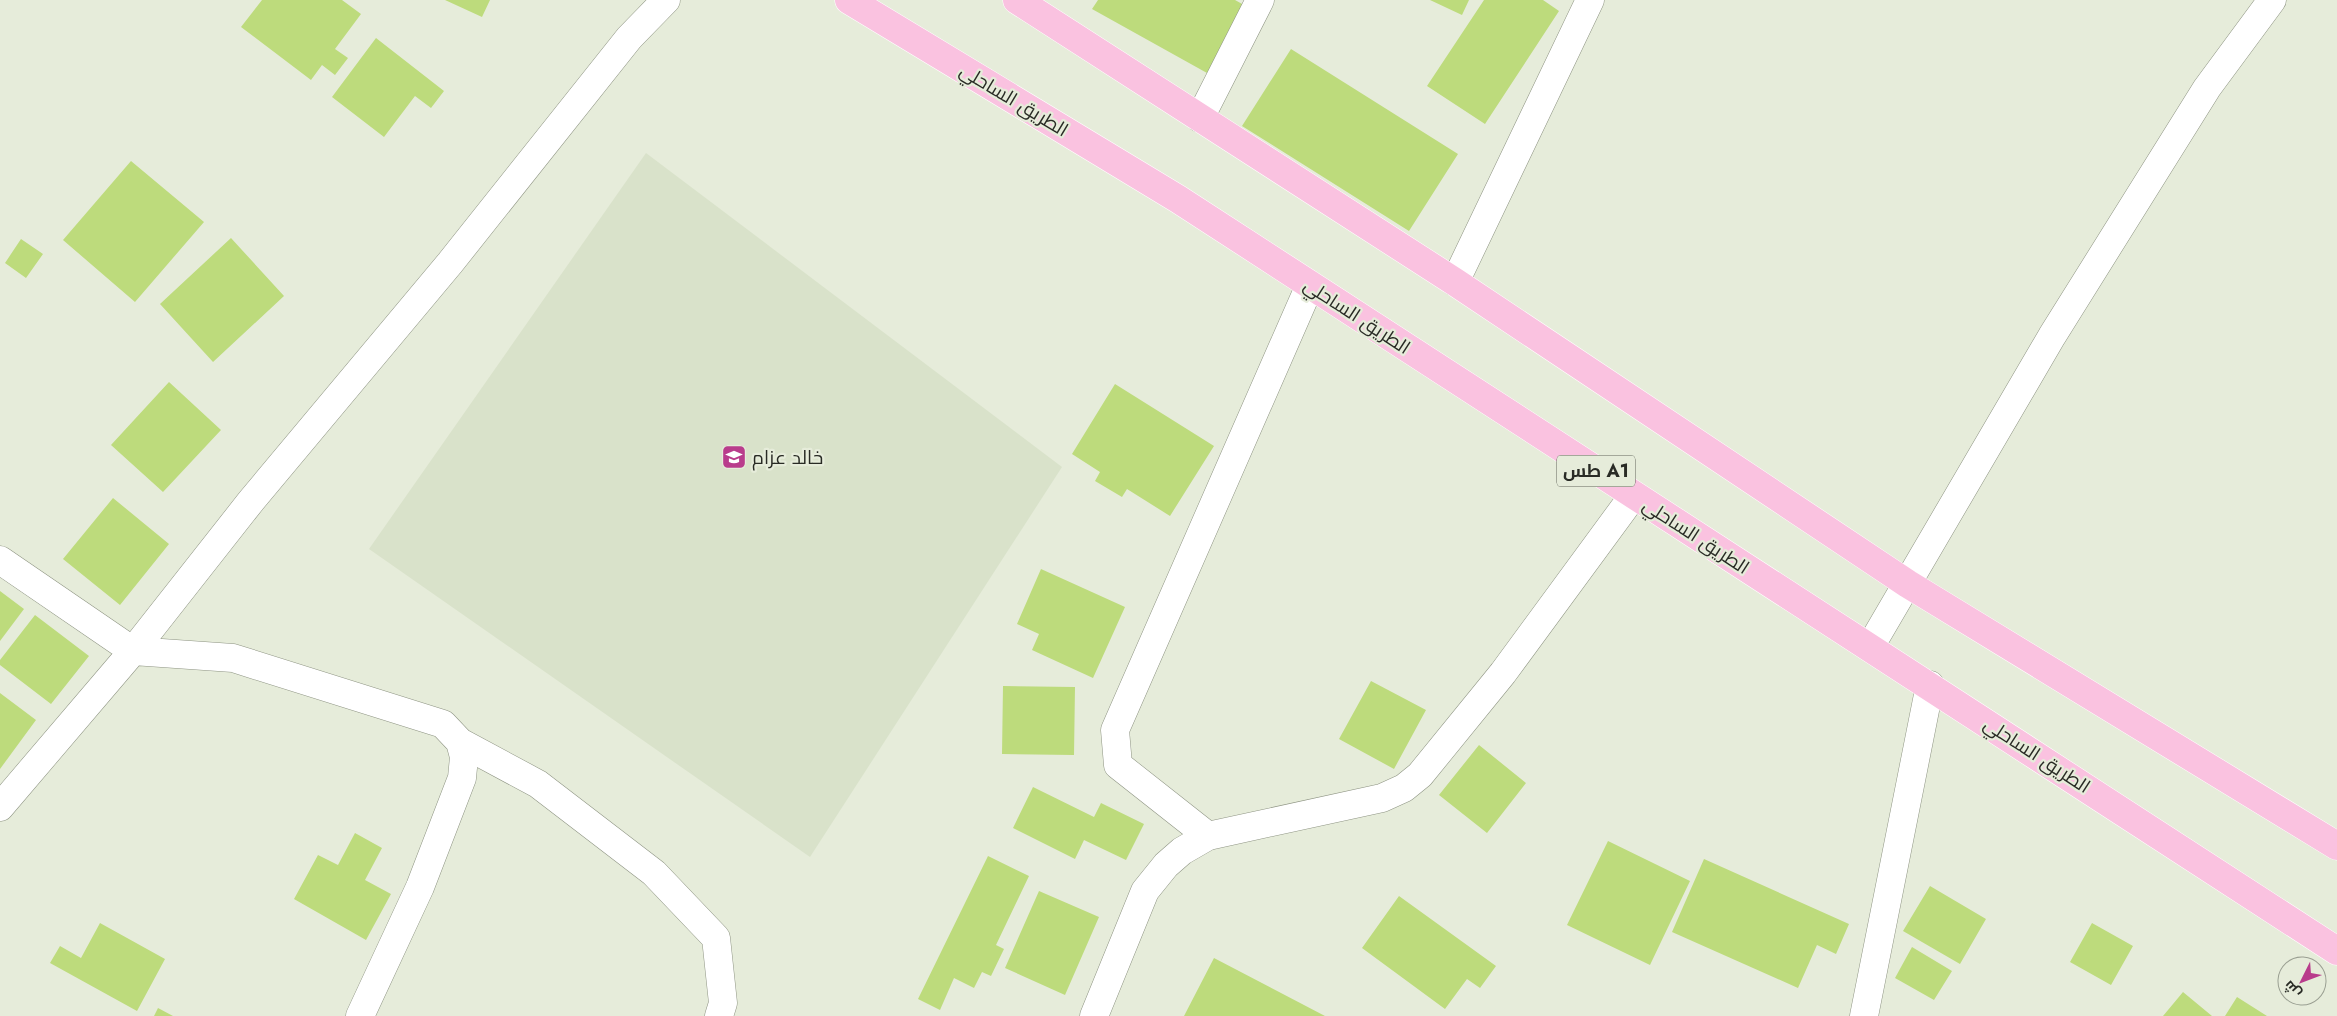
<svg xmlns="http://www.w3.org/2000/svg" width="2337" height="1016" font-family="Jost,Cairo,sans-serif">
  <rect width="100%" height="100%" fill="#e6ecda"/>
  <path fill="#d9e2ca" d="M646,153L1062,467L810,857L369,549Z"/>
  <path fill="#bddb7c" d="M262,0H342L361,14L335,49L348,58L335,75L322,65L311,80L241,27Z
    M445,0H490L482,17Z
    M1098,0H1235L1244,5L1207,73L1092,9Z
    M1430,0H1469L1462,15Z
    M1484,0H1543L1559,11L1485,124L1427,86Z
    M376,38L444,91L431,108L415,96L384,137L332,97Z
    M1291,49L1458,154L1409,231L1242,126Z
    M131,161L204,222L135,302L63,240Z
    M231,238L284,296L213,362L160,304Z
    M21,239L43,254L26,278L5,263Z
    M169,382L221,430L163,492L111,445Z
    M1115,384L1214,446L1170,516L1127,489L1122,497L1095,481L1100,472L1072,454Z
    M113,498L169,544L120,605L63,559Z
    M1041,569L1125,607L1093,678L1032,650L1039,634L1017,624Z
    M0,591L24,609L0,641Z
    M35,615L89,656L51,704L0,665V660Z
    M1371,681L1426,710L1394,769L1339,739Z
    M1003,686L1075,687L1074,755L1002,754Z
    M0,693L36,720L0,769Z
    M1479,745L1526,783L1487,833L1439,795Z
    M1033,787L1094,817L1101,803L1144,824L1126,860L1084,840L1075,859L1013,828Z
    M355,833L382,848L365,880L391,894L366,940L294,899L318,855L338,865Z
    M1608,841L1690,881L1650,965L1567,925Z
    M988,856L1029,876L996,945L1004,949L991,976L982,972L974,988L954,978L940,1010L918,999Z
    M1704,859L1849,924L1836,954L1817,945L1798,988L1672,932Z
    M1930,886L1986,919L1960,964L1903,931Z
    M1039,891L1099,917L1065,995L1005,968Z
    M1399,896L1496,966L1480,988L1467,979L1445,1009L1362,948Z
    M100,923L165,959L137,1011L50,963L60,946L81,958Z
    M2092,923L2133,946L2111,985L2070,962Z
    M1912,947L1952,971L1934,1000L1895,978Z
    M1214,958L1325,1016H1184Z
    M2183,992L2212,1016H2163Z
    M2237,997L2267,1016H2225Z
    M158,1008L173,1016H154Z"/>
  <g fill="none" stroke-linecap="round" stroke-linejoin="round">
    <defs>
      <path id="minor" d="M1200,118L1260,0
        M1455,282L1590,0
        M0,560L133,651L233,658L443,724L460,742L538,784L654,873L716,938L723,1003L719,1016
        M1870,647L2052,336L2207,88L2272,0
        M0,807L133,651L251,501L450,263L629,38L666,0
        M1208,836L1118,765L1115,730L1310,285
        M360,1016L420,887L462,778L464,757L460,742
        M1094,1016L1145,891L1166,865L1182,851L1208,836L1382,798L1404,788L1420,775L1503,673L1633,496
        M1864,1016L1930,685"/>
      <path id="trunk" d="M849,0L1178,199L2337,951
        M1017,0L1455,282L1908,584L2337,846"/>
    </defs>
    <use href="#minor" stroke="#8e9483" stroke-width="29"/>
    <use href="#trunk" stroke="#fff" stroke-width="29"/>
    <use href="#minor" stroke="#fff" stroke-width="28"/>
    <use href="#trunk" stroke="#fac2e0" stroke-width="28"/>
  </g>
  <defs>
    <symbol id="school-square" viewBox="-11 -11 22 22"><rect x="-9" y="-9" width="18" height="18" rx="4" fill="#b93c8c" stroke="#e6ecda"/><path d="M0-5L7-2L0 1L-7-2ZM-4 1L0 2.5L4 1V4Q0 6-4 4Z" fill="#fff"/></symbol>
  </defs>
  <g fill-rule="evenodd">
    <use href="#school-square" x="720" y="443" width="28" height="28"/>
  </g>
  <g text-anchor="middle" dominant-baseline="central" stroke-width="4.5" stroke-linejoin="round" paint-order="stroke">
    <rect fill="#e6ecda" stroke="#62655b" stroke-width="1" x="1557" y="455.5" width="78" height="31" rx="4"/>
    <g font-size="18" font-weight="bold" fill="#292b25">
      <text x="1596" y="471">طس A1</text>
    </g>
    <g font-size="19" fill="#292b25" stroke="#e6ecda">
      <text transform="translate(1014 100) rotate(31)">الطريق الساحلي</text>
      <text transform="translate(1357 316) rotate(33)">الطريق الساحلي</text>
      <text transform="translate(1696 536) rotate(33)">الطريق الساحلي</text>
      <text transform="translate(2037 755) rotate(33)">الطريق الساحلي</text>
    </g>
    <g font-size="19" fill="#292b25" stroke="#e6ecda" text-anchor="start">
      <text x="752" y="457">خالد عزام</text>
    </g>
  </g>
  <g transform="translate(2302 981) rotate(228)"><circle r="24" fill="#e6ecda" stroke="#9a9f92"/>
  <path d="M0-4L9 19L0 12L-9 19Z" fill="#b93c8c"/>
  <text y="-8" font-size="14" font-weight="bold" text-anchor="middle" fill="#292b25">ش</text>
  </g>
</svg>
